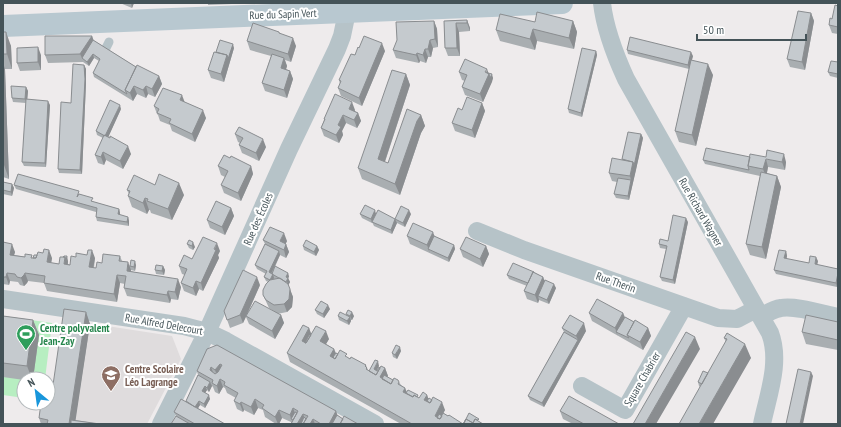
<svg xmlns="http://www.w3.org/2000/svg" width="841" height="427" font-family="'PT Sans Narrow',sans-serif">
  <rect width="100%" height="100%" fill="#eeebec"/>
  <path fill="#dfdcdd" d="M68,320L172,336L181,359L147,424H53Z"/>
  <path fill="#b7eec1" d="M3,316L52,323L45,379H24V398L3,395Z"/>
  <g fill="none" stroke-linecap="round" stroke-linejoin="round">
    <path stroke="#b6c3c8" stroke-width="9" d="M105,50L109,42"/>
    <path stroke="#b6c3c8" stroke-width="18" d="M602,3C605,30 615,55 626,79L770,333C781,362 768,395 762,424
      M477,231L524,250L718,318L737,319L756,309
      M3,299L184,326L207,332L226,341L375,424
      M761,317C767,313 773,309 781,308C795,305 823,314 838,317
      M582,386L625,410L684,306
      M161,424L207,332L289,149L337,49L342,36L347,12"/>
    <path stroke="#b8c8d0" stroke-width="22" d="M3,26L562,3"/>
  </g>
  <path fill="#a9aeb1" d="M120,3H134L132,8Z
    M208,3H256L208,5Z
    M838,6V34L832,33L829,25L832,19Z
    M811,13L814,21L805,70L790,67L787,59Z
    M467,20L470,28V31L459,32L460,56H448L445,48L444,21Z
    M434,21L437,29L438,47L433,48L431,57H428L426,63L420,61L419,63L396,58L393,50Z
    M573,21L577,32L574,49L537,41L535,50L500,41L496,30L535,22Z
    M3,32L11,46L12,69H5L9,179L3,177Z
    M279,32L280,34L296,46L291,62L285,60L287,66L286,69L290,71L293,79L287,98L265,91L262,83L271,56L250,50L247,41Z
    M92,36L93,40L136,67L159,76L162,84L155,97L148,94L146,98L137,94L133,101L94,77L93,73L99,61L94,58L89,66L83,62L48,63L45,55Z
    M234,48L224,82L211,78L208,70L216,52Z
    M359,48L385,51L362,106L341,96L338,88L340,84L339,80Z
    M627,50L693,56L692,60L713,75L696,146L679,142L675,131L689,69L628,54Z
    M596,51L597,55L582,117L569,113L568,109Z
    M41,55V70L20,71L17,63Z
    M838,62V78L830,76L828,72Z
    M84,65L86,69V83L82,174L59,173L58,169L71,103Z
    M459,72L488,73L493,78L483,102L465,95L462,87L465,81L462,80Z
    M406,74L410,85L385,162L388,163L421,115L425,126L421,133L400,195L362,179L358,168Z
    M26,87L28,91L27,99L50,105L46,167L24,166L22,162L26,103L13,102L12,98Z
    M184,102L206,118L195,142L172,131L170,125L160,121L158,115L157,114L154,106Z
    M482,103L485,111L475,138L455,131L452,123Z
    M121,109L108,137L131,154L123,169L106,160L104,165L98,163L95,155L103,138L97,135L96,131Z
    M355,110V111L358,113L361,121L357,128L346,123L342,131L343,135L339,143L324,136L321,128L324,120V119Z
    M235,134L266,147L259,161L242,153L239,145L240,143L238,142Z
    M641,134L643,138L629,200L616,198L614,194L617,182L612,181L609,173L622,159Z
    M750,157L786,162L785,170L768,167L767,173L777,176L781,187L766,259L750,255L746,244L760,176L705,164L703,160Z
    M230,158L251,166L253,174L241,201L224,193L221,185L225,177L221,175L218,166Z
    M3,182L12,184L14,188L12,196L3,194Z
    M14,185L80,194L94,202L119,209L120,213V215L128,217L129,221V226L97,221L96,217V212L16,189Z
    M155,185L184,195L172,220L151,213L150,210H149L147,214L132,207L128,196L129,194L127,190Z
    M231,208L234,216L225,235L210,228L207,220Z
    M376,213L395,219L411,214L405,227L397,223L392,234L374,226L372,222V223L362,218L360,214Z
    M688,222L675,284L662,281L660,277L666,249L660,248L659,244L668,241Z
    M407,236H434L454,245L455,249L449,262L410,244Z
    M263,240L287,241L286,243V244L289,252L286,258L280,255L272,274L288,273L289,277L288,278L290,282L288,285L293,297L292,307L287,312L277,314L281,315L284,323L275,339L249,324L246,317L243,323L230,328L224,311L260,285L247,315L275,312L269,308L263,295L268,282L266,281L264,277L266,274L257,269L255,265L265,244Z
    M3,241L15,252L14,255L33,258H52L51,263L59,264L68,261V264L70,265L76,257L95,258L94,268H96L102,263L120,256L122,261L130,266L136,265L135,271L131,270V271L181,287L178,300L171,299L170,303L127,296L124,288L125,284L120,283L117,302L47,291L44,283L28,281L27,283L24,286L20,285L18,282L10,281L9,285L3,284Z
    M187,244L195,247L193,250L189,248Z
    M303,246H317L319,250L316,256L304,250Z
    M486,246L489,254L483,267L463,257L460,249Z
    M220,251L218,255L219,258L203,291L199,289L196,296L184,291L181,283L185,275L182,274L179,266L192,259Z
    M786,251L787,256L786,259L809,263L818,261L817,265L838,269L837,287L776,274L774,270Z
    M163,266L165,270L164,275L156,274L155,270Z
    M534,272L543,277L545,281L556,288L549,304L539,300L538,303L527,299L524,291L527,286L509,279L507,275Z
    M330,309L324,318L317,314L315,310Z
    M86,312L90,324L75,420L100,424H41L39,418Z
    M589,313H623L625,317L634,322L648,328L651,336L643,350L592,321Z
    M346,314L354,316L352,320H351V321L349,325L339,320L338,316L347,315Z
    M3,316L33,320L39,335L33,379H24V380L3,377Z
    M838,322V350L806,344L802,332Z
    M309,328L311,334L329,339L326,344L334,349L336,353L366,365L368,370L369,371L379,366L377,370L380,368H385L388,376L387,377L393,380L399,382L401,385L405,388L407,392L419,398L427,395L428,398L445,410L443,413L463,424H401L290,362L287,353Z
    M562,328L586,331L544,407L530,400L528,396L564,332Z
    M727,333L751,358L700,387L699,386L698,382L708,373L726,342L724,338Z
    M207,349L336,411L337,415L343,419L358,424H291V422L282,418L279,424H276L265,417L263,410L258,408L254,415L244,410L243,412L237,409L234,401L236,398L227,393L225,388L223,387L219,394L215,392L213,387L212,386L209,392L207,390L205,393L210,399L205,408L200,405L198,408L225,424H171L176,416L174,412L186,401L198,375L197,371Z
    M401,351L397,359L393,357L392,353Z
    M560,411L619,424H573L563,419Z"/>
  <path fill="#8a8d90" d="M131,3H134L132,8Z
    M811,13L814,21L805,70L802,62Z
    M467,20L470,28V31L467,23Z
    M434,21L437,29L438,47L435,39Z
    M573,21L577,32L574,49L569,38Z
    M456,23L459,32L460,56L457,48Z
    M533,29L537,41L535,50L530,39Z
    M6,32L11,46L12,69L7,54Z
    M92,36L95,44L82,58L80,54Z
    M293,38L296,46L291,62L288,54Z
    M430,40L433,48L431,57L428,49Z
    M382,43L385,51L362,106L359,98Z
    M233,44L234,48L224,82L221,74L227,55Z
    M38,47L41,55V70L38,62Z
    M425,49L428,57L426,63L423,55Z
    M596,51L597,55L582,117L581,113Z
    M691,52L693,56L689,69L688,65Z
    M417,53L420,61L419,63L416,55Z
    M93,54L94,58L89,66L87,62Z
    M284,58L287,66L284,76L281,68Z
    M3,63L5,69L9,179L4,165L3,140Z
    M708,64L713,75L696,146L692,135Z
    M84,65L86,69V83L82,174L80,170Z
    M139,69L140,73L134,87L137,94L133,101L130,93Z
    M487,69L492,82L483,102L480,94Z
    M290,71L293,79L287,98L284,90Z
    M406,74L410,85L382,170L378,159Z
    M492,74L493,78L492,82L490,78Z
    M159,76L162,84L155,97L152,89Z
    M146,86L148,94L146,98L143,90Z
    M26,87L28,91L27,103L25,99Z
    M182,95L185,103L180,100Z
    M48,101L50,105L46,167L45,163Z
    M352,102L355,110L352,117L349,109Z
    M482,103L485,111L475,138L472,130Z
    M120,105L121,109L107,140L105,136Z
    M203,110L206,118L195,142L192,134Z
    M358,113L361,121L357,128L354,120Z
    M343,115L346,123L342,131L343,135L339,143L336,135L338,125Z
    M421,115L425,126L421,133L400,195L395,184L417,121Z
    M641,134L643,138L636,170L634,166Z
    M263,139L266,147L259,161L256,153Z
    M128,146L131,154L123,169L120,161Z
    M103,152L106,160L104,165L101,157Z
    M784,154L786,162L785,170L782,162Z
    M766,159L768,167L766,177L763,169Z
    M633,162L636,170L629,200L628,196L631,180L630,176Z
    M251,166L253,174L241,201L238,193Z
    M777,176L781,187L766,259L762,247Z
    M179,183L184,195L172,220L168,209Z
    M12,184L14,188L12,196L11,192Z
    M145,198L149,210L147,214L143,203Z
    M231,208L234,216L225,235L222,227Z
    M119,209L120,213L119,218L118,214Z
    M375,210L376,214L372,223L371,219Z
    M409,210L411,214L405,227L403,223Z
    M128,217L129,221V226L127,222Z
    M686,218L688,222L675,284L673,280Z
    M395,219L397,223L392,234L391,230Z
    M433,232L436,240L428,249L430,253L427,245Z
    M284,233L287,241L283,249L280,241Z
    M193,242L195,247L193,250L192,246Z
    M217,243L220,251L218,255L219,258L203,291L201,283Z
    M12,244L15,252L13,259L10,255Z
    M286,244L289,252L286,258L284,250Z
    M454,245L455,249L449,262L448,258Z
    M317,246L319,250L316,256L314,252Z
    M486,246L489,254L483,267L480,259Z
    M49,250L52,258L50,270L47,262Z
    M92,250L95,258L92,275L89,267Z
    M279,251L280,255L270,276L269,272Z
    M786,251L787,256L786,262L784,258Z
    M67,256L68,261L67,272L64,264L65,257Z
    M816,257L818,261L816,269L815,264Z
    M135,261L136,265L135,271L134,267Z
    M128,262L131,270L130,279L127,271Z
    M163,266L165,270L164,275L162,271Z
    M7,273L10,281L9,285L6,277Z
    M25,273L28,281L27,283L24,286L21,278Z
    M288,273L289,277L288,278L290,282L288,286L286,277Z
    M838,273V284L837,287L836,283Z
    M273,274L274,278L271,284L270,280Z
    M117,275L120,283L117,302L114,294Z
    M257,277L260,285L243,323L240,315Z
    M543,277L546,285L538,296L539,300L538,303L535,295Z
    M178,279L181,287L178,300L175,292Z
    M196,281L199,289L196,296L193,288Z
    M554,284L556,288L549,304L547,300Z
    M290,289L293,297L292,307L287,312L284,304Z
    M168,291L171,299L170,303L167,295Z
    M328,305L330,309L324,318L323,314Z
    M86,312L90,324L75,424H69Z
    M352,312L354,316L352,320L350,316Z
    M623,313L626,321L616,332L618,336L615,328Z
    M281,315L284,323L275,339L272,331Z
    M350,317L351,321L349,325L347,321Z
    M33,320L39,335L33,379H32L27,366Z
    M584,323L586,331L544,407L542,403L578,340L576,336Z
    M309,328L312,336L306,347L302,341Z
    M648,328L651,336L643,350L640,342Z
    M326,331L329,339L323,349L320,341Z
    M695,337L700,349L656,424H645Z
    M745,344L751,358L713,424H699Z
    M400,347L401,351L397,359L395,355Z
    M334,349L337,357L332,360L330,356Z
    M378,361L379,366L375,373L374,369Z
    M220,364L223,372L218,378L215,370Z
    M211,367L214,375L210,370Z
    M385,368L388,376L384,383L377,379Z
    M811,372L813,376L803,424H800Z
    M220,379L223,387L219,394L217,386Z
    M210,382L212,386L209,392L207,388Z
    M205,386L207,390L204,395L202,391Z
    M405,388L408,396L403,392Z
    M209,395L210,399L205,408L204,404Z
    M427,395L430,403L424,400Z
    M255,399L258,408L254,415L251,407Z
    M199,401L200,405L195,413L193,409Z
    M241,402L244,410L243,412L240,404Z
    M442,402L445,410L439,422L435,416Z
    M293,408L296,416L291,419L290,415Z
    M279,410L282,418L279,424H278L275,417Z
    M336,411L339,420L336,424H329Z
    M303,414L306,422L301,424H297Z
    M313,419L315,424H307Z"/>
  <path fill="#c5cace" stroke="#8a8d90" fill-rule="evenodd" d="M835,5L838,6V27L829,25L830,18L832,19Z
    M798,11L811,13L802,62L787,59Z
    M537,12L573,21L569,38L533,29L530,39L496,30L500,14L535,22Z
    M467,20V23H456L457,48H445L444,21Z
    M434,21L435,39L430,40L428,49H425L423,55L417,53L416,55L393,50L397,40L396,22Z
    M253,23L279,32V33L293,38L288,54L247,41Z
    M3,32H6L7,54H3Z
    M45,36H92L80,54L45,55Z
    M364,36L382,43L359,98L338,88L341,81L339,80L351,54L355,55L358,47L359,48Z
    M630,37L691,52L688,65L627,50Z
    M93,40L136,67L125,90L127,94L93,73L100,59L93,54L87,62L82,58Z
    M220,40L233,44L228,59L227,55L216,52Z
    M38,47V62L17,63V48Z
    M582,48L596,51L581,113L568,109Z
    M214,52L227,55L221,74L208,70Z
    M272,54L284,58L281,68L290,71L284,90L262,83Z
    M465,59L487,69L485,72L489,74L480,94L462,87L467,75L459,72Z
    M691,60L708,64L692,135L675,131Z
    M831,61L838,62V74L828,72Z
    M73,64L84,65L85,79L80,170L58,169L61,102L71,103Z
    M137,65L159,76L152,89L146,86L143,90L134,86L130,93L125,90Z
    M392,70L406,74L378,159L388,163L407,109L421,115L417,121L395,184L358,168Z
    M488,73L492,74L490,78L489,74Z
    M11,86L26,87L25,99L12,98Z
    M163,88L182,95L180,100L203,110L192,134L169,123L171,119L157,113L159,109L154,106Z
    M335,94L352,102L349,109L358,113L354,120L343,115L338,125L341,127L336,135L321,128L325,119H324Z
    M467,97L482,103L472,130L452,123L458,108L462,110Z
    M26,99L48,101L45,163L22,162Z
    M110,100L120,105L105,136L96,131Z
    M239,127L263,139L256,153L239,145L243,138L235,134Z
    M628,132L641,134L634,166L633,162L622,159Z
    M104,135L110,138V136L128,146L120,161L103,152L101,157L95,155Z
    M3,140L4,165L3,164Z
    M706,148L750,157L748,166L749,170L703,160Z
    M767,150L784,154L782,162L766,159L763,169L748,166L750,154L766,157Z
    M224,155L230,158L231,156L251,166L238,193L221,185L228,171L218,166Z
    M612,158L633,162L630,176L609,173Z
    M761,172L777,176L762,247L746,244Z
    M18,174L79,191L77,197L79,194L93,198L91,201L119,209L118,214L128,217L127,222L96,217L97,208L14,185Z
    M159,174L179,183L168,209L147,201L148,199L145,198L143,203L128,196L130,191L127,190L134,175L155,185Z
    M618,178L631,180L628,196L614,194Z
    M3,182L12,184L11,192L3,190Z
    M216,201L231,208L222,227L207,220Z
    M365,205L375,210L371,219L360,214Z
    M401,206L409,210L403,223L395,219L391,230L372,222L378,210L395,219Z
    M673,215L686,218L673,280L660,277L667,246L659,244L660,239L668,241Z
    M413,223L433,232L427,245L407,236Z
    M270,227L284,233L280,241L286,244L284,250L263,240Z
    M434,236L454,245L448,258L428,249Z
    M203,237L217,243L214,249L216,250L201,283L196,281L193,288L181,283L187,269L179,266L184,255L192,259Z
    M466,237L486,246L480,259L460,249Z
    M189,240L193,242L192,246L187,244Z
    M306,240L317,246L314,252L303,246Z
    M3,242L12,244L10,255L25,257V254L32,255L31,258H36L38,252L43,253L44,249L49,250L47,262L59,264L60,257H65L64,264L70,265L71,256L76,257V253L87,255L88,250H92L89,267L96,268L97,262L102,263L103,254L120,256L119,261L128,262L127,271L178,279L175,292L168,291L167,295L124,288L126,276L117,275L114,294L44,283L45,276L25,273L24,275L21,278L17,277L15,274L7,273L6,277H3Z
    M265,244L279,251L269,272L272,274L275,266L288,273L286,277L288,278L286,282L272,274H273L270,280L264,277L267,271L255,265Z
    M779,250L786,251L784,258L809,263L810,256L816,257L815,264L838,269V273L836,283L774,270Z
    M34,255H37L36,258H33Z
    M64,256H67L66,261L65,257H63Z
    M131,260L135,261L134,267L130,266Z
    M513,263L534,272H533L528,283L507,275Z
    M156,265L163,266L162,271L155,270Z
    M243,270L257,277L240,315L227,320L224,311Z
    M533,272L543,277L535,295L524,291Z
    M280,278L288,284L290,289L289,299L284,304L274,305L266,300L263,295V290L266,284L270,280Z
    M545,280L554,284L547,300L538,296Z
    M597,299L623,313L615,328L589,313Z
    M255,301L281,315L272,331L246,316Z
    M321,301L328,305L323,314L315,310Z
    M64,309L86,312L69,424H47L48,420L39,418L41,403H48V385H53Z
    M348,310L352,312L350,316L346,314Z
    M340,312L350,317L347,321L338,316Z
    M570,315L584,323L576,336L562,328Z
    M806,315L838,322V340L802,332Z
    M3,316L33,320L27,366L3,363Z
    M625,317L634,322L627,335L629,338L616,332Z
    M635,320L648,328L640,342L627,335Z
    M303,325L309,328L302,341L306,343L316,326L326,331L320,341L334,349L330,356L335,359L340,350L347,354L345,356L347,357L350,359L351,357L366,365L365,366L367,368L366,369L376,375L381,366L385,368L380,377L391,384L394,378L398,380L399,382L398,384L405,388L403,392L413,397L414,395L419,398L423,392L427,395L424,400L430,403L433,397L442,402L435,416L440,419L443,413L448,416L449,415L463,424H412L287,353Z
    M564,332L578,340L542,403L528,396Z
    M686,332L695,337L645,424H633Z
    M727,333L745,344L699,424H679L727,339L724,338Z
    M309,335H311L306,343H305Z
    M217,345L336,411L329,424H321L313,419L310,424H303L308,416L303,414L297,424H291L298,411L293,408L290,415L279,410L275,417L262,408L264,405L255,399L251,407L241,402L240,404L234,401L238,393L224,385L225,382L220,379L217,386L212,383L213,380L197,371L207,349ZM220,364L222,365L218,372L215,374L210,370L211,367L215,370Z
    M396,345L400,347L395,355L392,353Z
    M336,353L338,354L335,359L333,357Z
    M375,360L378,361L374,369L377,371L379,367L380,368L376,375L369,371Z
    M798,369L811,372L800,424H786Z
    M703,371L708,373L702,384L698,382Z
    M198,375L210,382L207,388L205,386L202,391L209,395L204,404L199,401L195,407L186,401Z
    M384,375L393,380L391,384L382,379Z
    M408,390L418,395L417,397L414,395L413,397L406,393Z
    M569,396L619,424H584L560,411Z
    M429,398L432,400L430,403L427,401Z
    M181,399L225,424H195L174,412Z
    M295,412L297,413L293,420L291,419Z
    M469,413L479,419L478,420L475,419L473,423L466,419L464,423Z
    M439,414L442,416L440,419L437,418Z
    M337,415L343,419L340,424H332Z
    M176,416L190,424H171Z
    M344,416L358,424H340Z
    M304,417L306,419L303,424H301Z
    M466,419L473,423L475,419L483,424H463Z
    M71,420L100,424H71Z"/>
  <defs>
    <symbol id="stadium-pin" viewBox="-11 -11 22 30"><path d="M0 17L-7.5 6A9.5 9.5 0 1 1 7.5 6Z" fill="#2e9e5b" stroke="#fff"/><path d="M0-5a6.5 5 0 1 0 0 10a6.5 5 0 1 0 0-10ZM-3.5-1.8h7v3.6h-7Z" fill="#fff"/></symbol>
    <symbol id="school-pin" viewBox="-11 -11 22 30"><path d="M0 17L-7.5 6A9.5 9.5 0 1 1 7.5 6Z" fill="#8d6e63" stroke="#fff"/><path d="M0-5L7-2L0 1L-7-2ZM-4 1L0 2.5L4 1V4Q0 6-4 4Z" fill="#fff"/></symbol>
  </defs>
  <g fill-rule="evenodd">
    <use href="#stadium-pin" x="15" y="323" width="22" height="30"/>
    <use href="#school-pin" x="100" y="364" width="22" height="30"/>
  </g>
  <g text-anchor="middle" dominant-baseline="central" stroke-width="4" stroke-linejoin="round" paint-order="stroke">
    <g font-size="11" fill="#445358" stroke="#fff">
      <text transform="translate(283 14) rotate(-2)">Rue du Sapin Vert</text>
      <text transform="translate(701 212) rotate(60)">Rue Richard Wagner</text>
      <text transform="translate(258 219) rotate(-66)">Rue des Écoles</text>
      <text transform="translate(616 282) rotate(19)">Rue Therin</text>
      <text transform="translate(164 324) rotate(10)">Rue Alfred Delecourt</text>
      <text transform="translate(642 379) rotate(-60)">Square Chabrier</text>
    </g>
    <g font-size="11" font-weight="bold" fill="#27864d" stroke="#fff" text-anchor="start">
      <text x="40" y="328">Centre polyvalent<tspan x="40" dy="13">Jean-Zay</tspan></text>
    </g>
    <g font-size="11" font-weight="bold" fill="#785e54" stroke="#fff" text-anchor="start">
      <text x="125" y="369">Centre Scolaire<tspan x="125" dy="13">Léo Lagrange</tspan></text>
    </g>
  </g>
  <rect width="841" height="427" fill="none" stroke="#445358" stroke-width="8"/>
  <g transform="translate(36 391) rotate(331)"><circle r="19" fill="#ffffff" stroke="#b4babc"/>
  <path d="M0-3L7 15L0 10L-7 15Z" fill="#1896db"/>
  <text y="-6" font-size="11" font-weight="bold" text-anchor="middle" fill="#445358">N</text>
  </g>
  <path d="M697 34v6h109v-6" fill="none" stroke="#445358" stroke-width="2"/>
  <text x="703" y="34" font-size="12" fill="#445358" stroke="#ffffff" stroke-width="3" paint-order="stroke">50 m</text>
</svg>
